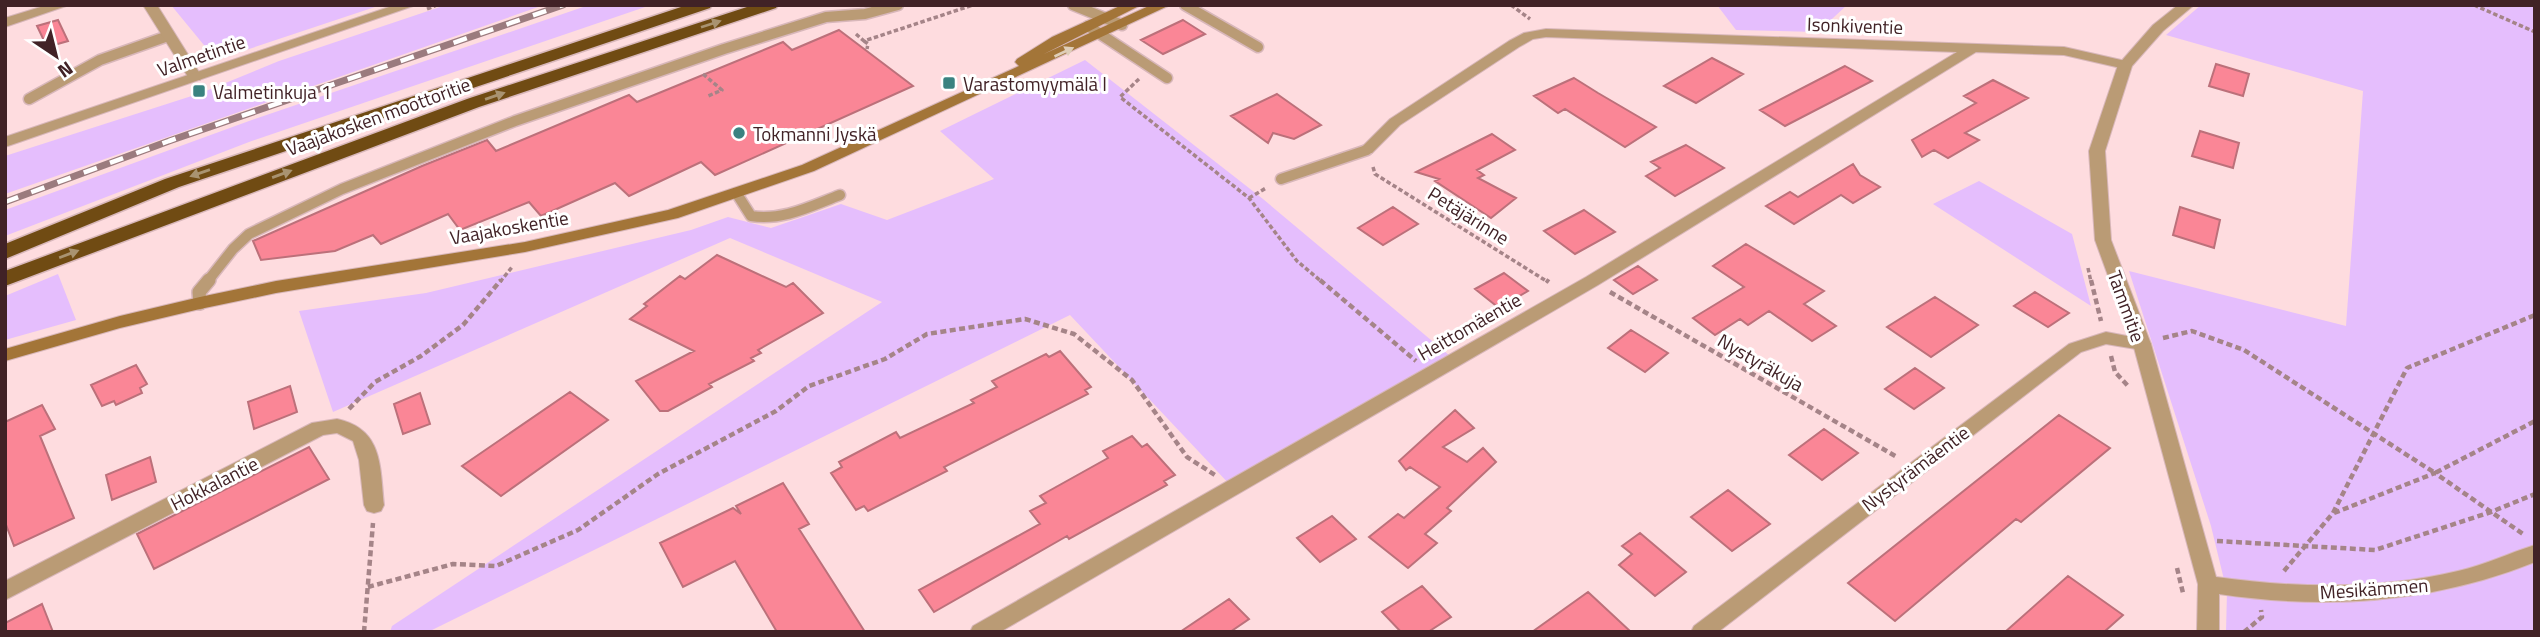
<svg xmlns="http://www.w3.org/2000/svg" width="2540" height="637" font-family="'Titillium Web',sans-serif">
  <rect width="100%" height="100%" fill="#fedcdf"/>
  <path fill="#e5befd" d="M171,5H381L228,56L208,50Z
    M446,5H544L5,194V156L201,93L279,61Z
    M589,5H651L249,142L5,236V210L249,121Z
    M1717,5H1847L1818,32L1736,30Z
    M2201,5H2535V632H2226L2227,592L2211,526L2129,271L2346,326L2363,91L2166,35Z
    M1085,60L1263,199L1456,361L1232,487L1070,315L428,632H390L392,626L882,302L730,238L333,412L299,311L426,293L691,230L728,217L771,228L841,204L887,220L994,179L940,131Z
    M1979,181L2072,234L2091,306L1933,204Z
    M58,274L76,320L5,340V296Z"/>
  <path fill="#fa8696" stroke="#bc707a" stroke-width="2" d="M58,20L68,41L47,47L37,26Z
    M1183,20L1205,34L1163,54L1141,40Z
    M839,30L913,86L715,175L701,162L629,196L615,183L541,216L529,202L460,230L448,214L381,244L373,235L335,251L261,260L253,241L422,166L487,140L496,151L629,95L637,102L783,42L792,50Z
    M1712,58L1743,74L1696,103L1664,86Z
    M2216,64L2249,74L2243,96L2209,86Z
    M1845,66L1872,81L1785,126L1760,110Z
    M1574,78L1598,93L1656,127L1625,147L1565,109L1558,113L1534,96Z
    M1993,80L2028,98L1965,133L1979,140L1948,158L1934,150L1922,157L1912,140L1976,103L1964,96Z
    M1277,94L1321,125L1294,139L1273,133L1268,143L1231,116Z
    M2200,131L2239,143L2233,168L2192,156Z
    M1492,134L1515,150L1477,170L1484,175L1478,178L1516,198L1491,218L1435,181L1439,179L1416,172Z
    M1686,145L1724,168L1675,196L1646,176L1660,168L1651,162Z
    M1853,164L1860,175L1880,187L1853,203L1841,195L1794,224L1766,206L1790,192L1798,197Z
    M1393,207L1418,224L1383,245L1358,228Z
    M2180,207L2220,220L2214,248L2173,235Z
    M1584,210L1615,232L1575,254L1544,231Z
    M1746,244L1824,291L1804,304L1836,326L1812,341L1769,311L1748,325L1740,319L1715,335L1693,318L1744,287L1713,266Z
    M717,255L786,287L793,283L823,313L758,350L761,353L751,358L754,361L709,384L712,387L668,411H660L636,381L694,351L630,319L647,306L644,304L680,276L685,279Z
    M1638,266L1657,280L1633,294L1614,280Z
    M1504,273L1528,291L1499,308L1475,289Z
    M2035,292L2069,313L2048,327L2014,306Z
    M1935,297L1978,325L1931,357L1887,327Z
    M1631,330L1668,353L1645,372L1608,348Z
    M1060,351L1091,387L1085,390L1088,394L944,467L947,471L868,511L864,506L856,510L831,473L842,467L839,462L896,432L900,438L974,403L971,400L997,387L992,381L1046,354L1049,357Z
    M136,365L147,384L140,388L142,393L116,405L114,401L102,406L91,385Z
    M1915,368L1944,388L1914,409L1885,389Z
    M290,386L297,412L254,429L248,402Z
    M570,392L608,420L501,496L462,466Z
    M420,393L430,424L403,434L394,404Z
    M42,405L55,429L40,436L74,518L14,546L5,522V422Z
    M1455,410L1474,428L1443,447L1467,462L1483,448L1496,462L1447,508L1451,511L1425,534L1437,543L1408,568L1369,537L1398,514L1404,518L1440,487L1410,467L1406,470L1399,461Z
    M2059,415L2110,448L2021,522L2016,519L1895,621L1848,583Z
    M1824,429L1858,453L1822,480L1789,455Z
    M1132,436L1142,447L1147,444L1175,475L1164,481L1167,485L1069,539L1067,536L934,612L919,590L1040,524L1030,511L1046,503L1040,496L1108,458L1103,451Z
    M309,447L329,479L154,569L137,534Z
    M150,457L156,482L112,500L106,475Z
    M783,483L809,524L799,529L865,632H777L735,561L683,587L660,543L733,508L741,514L736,506Z
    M1728,490L1770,524L1732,551L1691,517Z
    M1332,516L1356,539L1320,562L1297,538Z
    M1640,533L1686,572L1655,596L1619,565L1632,554L1622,546Z
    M2068,576L2123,615L2104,632H2005Z
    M1422,586L1451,617L1428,632H1401L1382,612Z
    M1588,592L1631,632H1532Z
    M1229,599L1249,619L1230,632H1180Z
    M42,604L53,632H5V623Z"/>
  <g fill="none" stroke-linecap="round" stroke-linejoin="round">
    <defs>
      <path id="service-far1" d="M1073,5L1122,25
        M1185,5L1258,47
        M1088,26L1167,78
        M29,99L100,60L168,36
        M1281,179L1367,150
        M737,194L751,216C783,221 811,206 840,195
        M207,282L233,249L249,234L342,189L515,121L724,49L826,17L865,14L898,5"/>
      <path id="service" d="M200,303L199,292L209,280"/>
      <path id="minor" d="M47,5H69L5,27V18Z
        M143,5H157L202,77L200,80H190Z
        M1546,29L2064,47L2130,62L2132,65L2125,69L2064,55L1976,52L1598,285L1000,632H970L973,626L1586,277L1957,52L1546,37L1533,39L1519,47L1400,125L1372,153H1362L1359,150L1390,119L1509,41L1524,33Z
        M2106,332L2148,340L2151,344L2148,348L2142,350L2106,344L2081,352L1718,632H1691L1694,626L2069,344Z
        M337,419C383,429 380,466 384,505L381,511L374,513L367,511L364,505L359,460L353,441L337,433L323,435L5,600V581L312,423Z"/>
      <path id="tertiary" d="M395,5H416L5,147V137Z
        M2178,5H2194L2163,31L2132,66L2105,151L2111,240L2151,344L2216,577C2295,588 2380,590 2458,571C2485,565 2509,553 2535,545V562C2433,603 2326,610 2219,594V632H2197L2198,584L2133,344L2095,240L2089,151L2118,65L2153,25Z"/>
      <path id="secondary" d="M1122,5H1141L1044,54L1151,5H1170L814,171L678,218L525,252L276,293L200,309L120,328L5,361V349L120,316L200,297L276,281L525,242L668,210L802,165L1019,66L1015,62L1017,59L1052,37Z"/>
      <path id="motorway" d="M687,5H712L710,8L179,187L5,259V244L165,179Z
        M753,5H778L776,8L479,107L5,286V271L467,99Z"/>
    </defs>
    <use href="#service-far1" stroke="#d8b7ba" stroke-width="13"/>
    <use href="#service" stroke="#d8b7ba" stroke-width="16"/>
    <use href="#minor" stroke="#d8b7ba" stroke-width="2"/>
    <use href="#tertiary" stroke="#d8b7ba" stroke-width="2"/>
    <use href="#secondary" stroke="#d8b7ba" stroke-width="2"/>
    <use href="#motorway" stroke="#d8b7ba" stroke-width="3"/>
    <path stroke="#a58488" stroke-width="3.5" stroke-dasharray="4.5 2.5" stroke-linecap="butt" d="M1511,5L1530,19
      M2474,5L2535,32
      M427,9L437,5
      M856,34L864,41L973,5
      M864,41L868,44L867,49
      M703,74L722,90L708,96
      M1139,79L1120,97L1249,198L1297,261L1322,282
      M1373,167L1375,174L1548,282
      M1249,198L1266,188
      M2088,268L2091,282
      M500,282L512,267"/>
    <path stroke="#a58488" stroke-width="4.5" stroke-dasharray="6 3.5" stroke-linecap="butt" d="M1320,280L1416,361
      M1546,280L1549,282
      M2091,280L2101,321
      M1610,292L1897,457
      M2163,338L2192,331L2244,350L2435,473L2535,421
      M2111,356L2115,372L2129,387
      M349,409L375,382L421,356L463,325L501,280
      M2334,513L2435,473L2523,534
      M2217,541L2375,550L2491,512L2535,494
      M2177,568L2183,593
      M2284,571L2333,513L2407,368L2535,315
      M368,587L453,564L496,566L578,530L658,474L776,411L809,386L885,359L927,334L1025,319L1074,334L1132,380L1187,457L1215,475
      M364,632L373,523
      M2244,632L2262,617L2261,610"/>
    <use href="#service-far1" stroke="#ba9b75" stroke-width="10"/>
    <use href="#service" stroke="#ba9b75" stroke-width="13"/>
    <use href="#minor" fill="#ba9b75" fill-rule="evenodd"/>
    <use href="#tertiary" fill="#ba9b75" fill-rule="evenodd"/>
    <use href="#secondary" fill="#a37538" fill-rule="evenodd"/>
    <use href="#motorway" fill="#704b13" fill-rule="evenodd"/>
    <defs>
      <path id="rail" d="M5,202L169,141L563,5"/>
    </defs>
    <use href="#rail" stroke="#9b7b7e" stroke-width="7"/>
    <use href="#rail" stroke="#fff" stroke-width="4.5" stroke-dasharray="14" stroke-linecap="butt"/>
  </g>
  <defs><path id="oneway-solid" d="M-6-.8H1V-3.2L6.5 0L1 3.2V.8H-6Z" transform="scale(1.75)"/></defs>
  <g fill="#a99371">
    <use href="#oneway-solid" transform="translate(711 24) rotate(-18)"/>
    <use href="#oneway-solid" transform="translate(495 96) rotate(-19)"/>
    <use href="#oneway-solid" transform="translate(200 173) rotate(161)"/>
    <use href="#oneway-solid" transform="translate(282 174) rotate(-20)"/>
    <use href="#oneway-solid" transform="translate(69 254) rotate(-21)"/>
  </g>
  <use fill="#dfcfb9" href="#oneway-solid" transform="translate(1064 52) rotate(-25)"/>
  <g fill="#3a8280" stroke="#fff" stroke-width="2.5">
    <rect x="942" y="76" width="14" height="14" rx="3.5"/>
    <rect x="192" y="84" width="14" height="14" rx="3.5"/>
    <circle cx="739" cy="133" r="7"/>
  </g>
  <g text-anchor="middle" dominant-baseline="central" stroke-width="6" stroke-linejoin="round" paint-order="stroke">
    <g font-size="19" fill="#412226" stroke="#fff">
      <text transform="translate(1855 25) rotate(2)">Isonkiventie</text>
      <text transform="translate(201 55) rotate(-19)">Valmetintie</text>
      <text transform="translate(378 116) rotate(-20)">Vaajakosken moottoritie</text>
      <text transform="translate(1469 215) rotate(32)">Petäjärinne</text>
      <text transform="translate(509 227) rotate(-10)">Vaajakoskentie</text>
      <text transform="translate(2127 306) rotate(70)">Tammitie</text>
      <text transform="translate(1469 326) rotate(-30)">Heittomäentie</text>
      <text transform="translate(1761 362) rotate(30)">Nystyräkuja</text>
      <text transform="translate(1915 468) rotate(-37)">Nystyrämäentie</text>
      <text transform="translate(214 483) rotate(-27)">Hokkalantie</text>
      <text transform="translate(2374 588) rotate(-4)">Mesikämmen</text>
    </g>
    <g font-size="19" fill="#412226" stroke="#fff" text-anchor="start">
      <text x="963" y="83">Varastomyymälä I</text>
      <text x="213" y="91">Valmetinkuja 1</text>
      <text x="753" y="133">Tokmanni Jyskä</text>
    </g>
  </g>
  <rect width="2540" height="637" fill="none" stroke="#412226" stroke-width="14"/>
  <g transform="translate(56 56) rotate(145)" stroke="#ffffff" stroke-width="5" paint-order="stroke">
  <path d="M0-5L12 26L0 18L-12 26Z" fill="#412226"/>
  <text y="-10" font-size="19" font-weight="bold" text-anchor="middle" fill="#412226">N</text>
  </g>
</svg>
